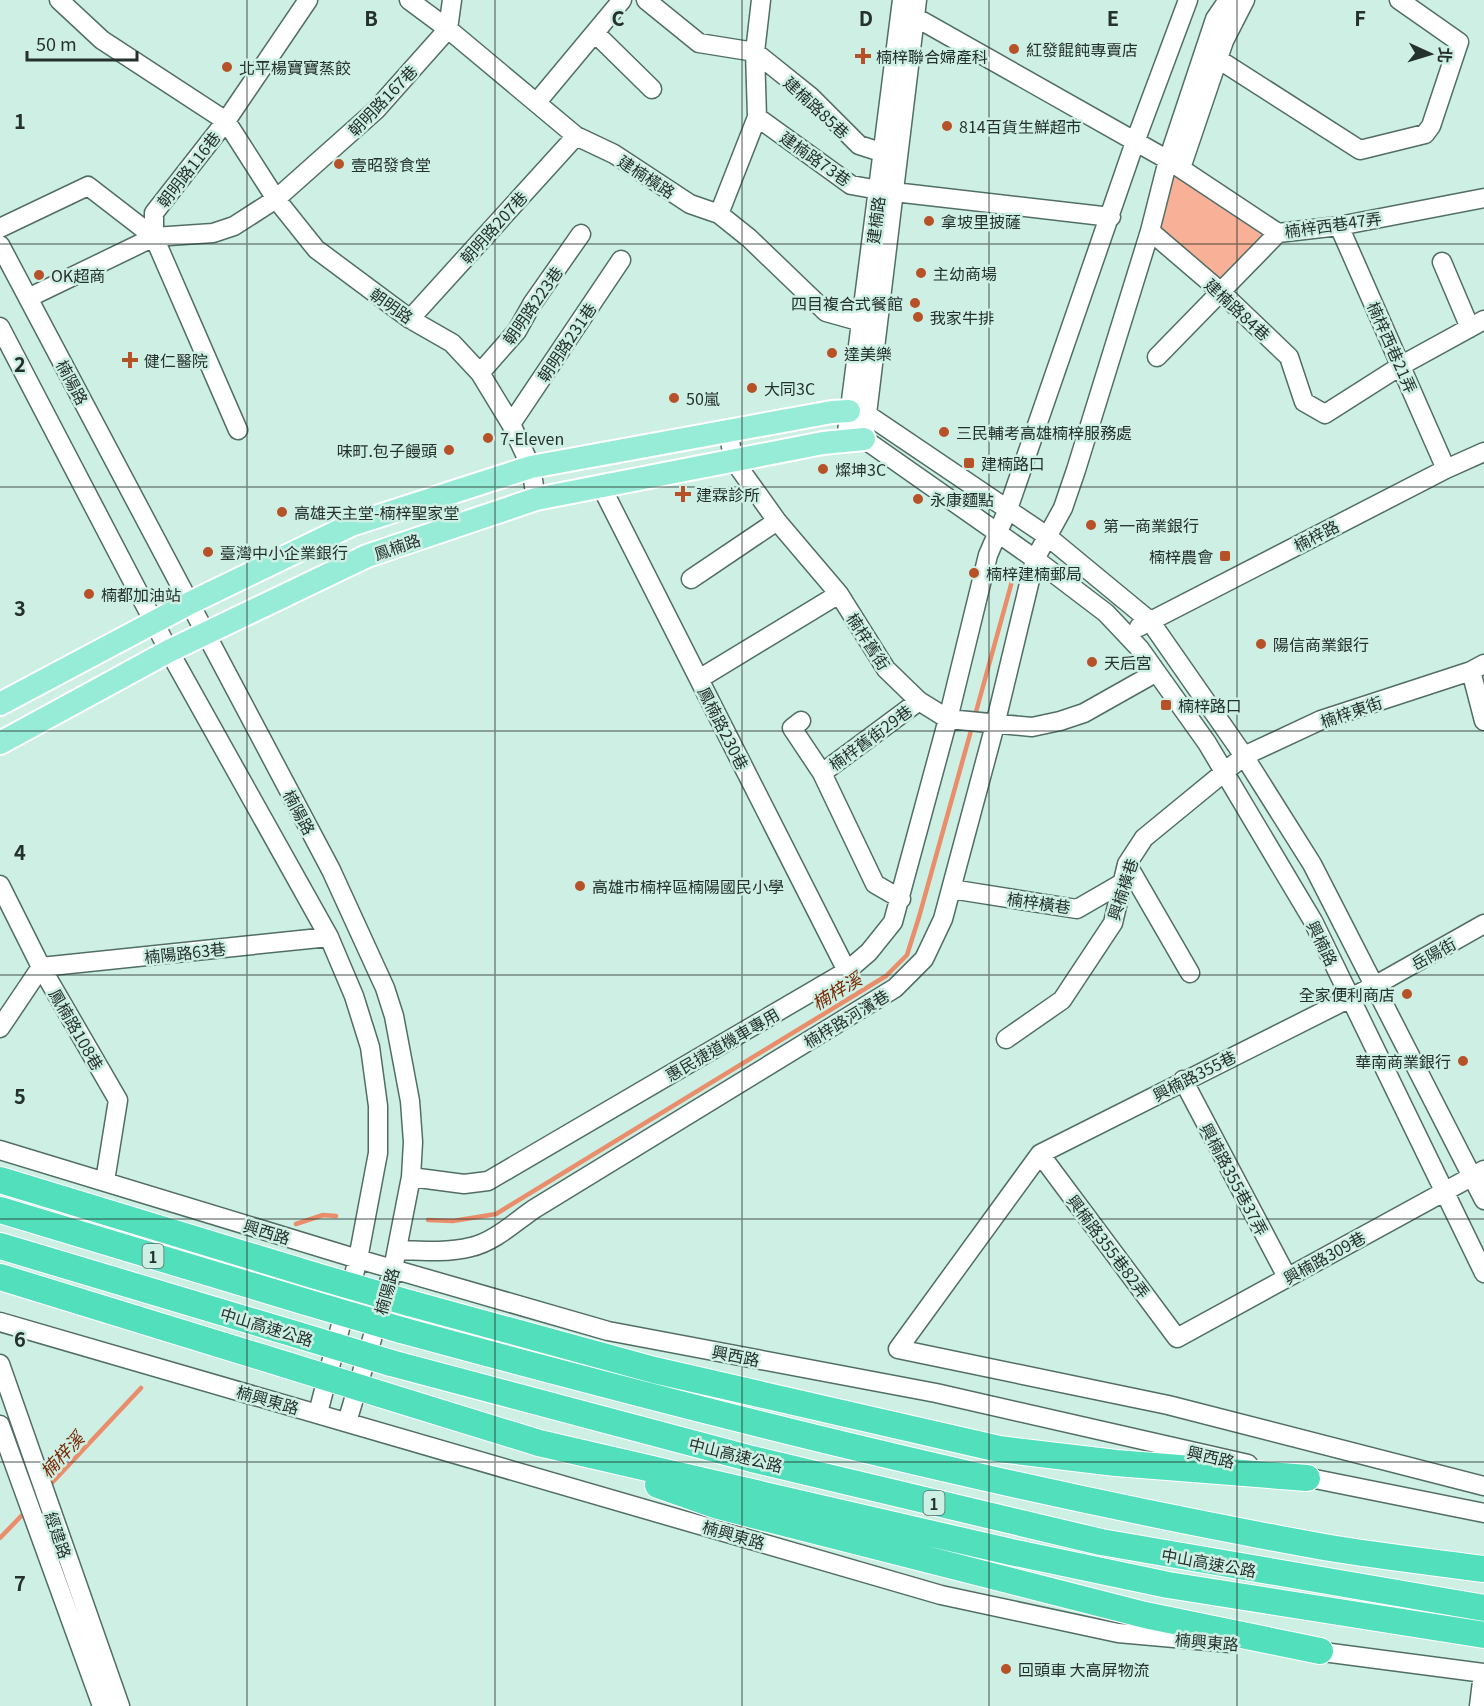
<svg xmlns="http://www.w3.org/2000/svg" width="1484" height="1706" font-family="Georgia,'Noto Sans TC',serif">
  <rect width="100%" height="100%" fill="#ceefe4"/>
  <path fill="#f8b096" d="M1176,169L1271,236L1221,285L1157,231Z"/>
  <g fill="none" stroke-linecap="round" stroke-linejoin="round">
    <path stroke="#ea8d6a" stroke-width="4.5" d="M974,719L1014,574
      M428,1220L453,1221L496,1214L886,976L907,955L919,917L972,727
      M296,1224L323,1215L336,1216
      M49,1486L141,1388
      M0,1538L27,1510"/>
    <defs>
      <path id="minor" d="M59,0L102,40L226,121L276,199L316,249L410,319L452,343L480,373L511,424L531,467L536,499
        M452,0L448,29L576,136L614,154L690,204L719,214L749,238L826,312L876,326
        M646,0L699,43L755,52L811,97L859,145L893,156
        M917,0L864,439L1035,559L1106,613L1140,649L1207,743L1313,921L1484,1273
        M901,9L1168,160L1278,233L1339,226L1484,198
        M596,34L652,89
        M1218,59L1360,150L1425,134L1431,126L1459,42L1399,0
        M537,102L622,0
        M757,117L851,185L879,190
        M1181,168L1224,41L1245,0
        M894,192L1111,217
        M719,214L757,117L755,52L761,0
        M1339,226L1446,469
        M0,228L88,186L154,237
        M1150,231L1220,291L1289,357L1304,402L1325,414L1402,365L1484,320
        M0,245L331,870L385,988L394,1016L410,1101L413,1142L411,1177L393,1269L347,1422
        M1442,262L1470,328
        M28,298L154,237L213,233L234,226L276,199L376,110L448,29L409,0
        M410,319L576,136
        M0,327L169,651L329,937L354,996L370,1047L378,1106V1153L358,1259L318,1413
        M1157,357L1278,233
        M480,373L517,331L532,304L581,234
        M857,412L865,413L1047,536L1150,621L1244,756L1312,864L1484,1200
        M511,424L621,260
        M238,430L154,237V213L226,121L308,0
        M728,432L734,461L777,521L839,594L886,669L919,701L948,719L1032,727L1060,721L1084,713L1155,673
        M846,440L902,0
        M601,486L847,971
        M691,579L777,521
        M1139,627L1446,469L1484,452
        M1471,671L1484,721
        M699,679L839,594
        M801,721L792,728L822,773L875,884L901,899
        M822,773L919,701
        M1127,864L1190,973
        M0,885L41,967L118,1100L105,1181
        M951,889L1077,909L1122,883
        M1484,924L1376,985L1040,1154L898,1349L1168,1405L1484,1486
        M0,1028L41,967L329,937
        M1006,1039L1062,1000L1113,923L1127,864L1144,838L1244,756L1321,720L1471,671L1484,664
        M1183,1080L1287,1277
        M0,1150L358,1259L608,1331L936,1393L1248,1464
        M1040,1154L1177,1338L1484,1170
        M411,1177L464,1184L488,1181L847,971L869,952L893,922L948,719L988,555L1008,509L1135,142L1188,0
        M397,1250C421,1251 448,1253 471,1247C494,1242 515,1222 534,1209L895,988L924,959L943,919L995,725L1035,559L1063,508L1076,470L1150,231L1168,160L1215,19L1228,0
        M0,1322L941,1595L1118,1633L1230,1643
        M0,1364L120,1706
        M0,1425L102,1706
        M1295,1475L1484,1513
        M1308,1650L1484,1673
        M1479,1706L1483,1673"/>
      <path id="major" d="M0,704L190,603L351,525L531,467L832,412L849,411
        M0,743L169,651L367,556L536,499L823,443L864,439"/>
      <path id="highway" d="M0,1180L316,1276
        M0,1210L306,1302
        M0,1246L298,1335
        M0,1277L290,1366
        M409,1303L654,1370L999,1449L1116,1463L1307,1478
        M401,1330C706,1413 1013,1491 1324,1547C1377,1556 1431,1562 1484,1569
        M391,1363L752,1459L1101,1542L1484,1608
        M380,1394L539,1443L1011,1552L1168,1585L1484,1635
        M658,1485L718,1506L1145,1615L1320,1651"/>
    </defs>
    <use href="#minor" stroke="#516e65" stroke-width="21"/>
    <use href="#major" stroke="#fff" stroke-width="26"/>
    <use href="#highway" stroke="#fff" stroke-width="28"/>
    <use href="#minor" stroke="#fff" stroke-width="18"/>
    <use href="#major" stroke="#97ecd7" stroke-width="22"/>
    <use href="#highway" stroke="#52dfbc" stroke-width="26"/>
    <defs>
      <path id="highway-bridge" d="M316,1276L409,1303
        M306,1302L401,1330
        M298,1335L391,1363
        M290,1366L380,1394"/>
    </defs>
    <use href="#highway-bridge" stroke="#fff" stroke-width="28" stroke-linecap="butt"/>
    <use href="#highway-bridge" stroke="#52dfbc" stroke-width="26"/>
  </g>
  <path fill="none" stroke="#25312d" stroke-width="1.5" stroke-opacity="0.55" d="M247,0V1706M495,0V1706M742,0V1706M989,0V1706M1237,0V1706M0,244H1484M0,487H1484M0,731H1484M0,975H1484M0,1219H1484M0,1462H1484"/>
  <g fill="#b75127" stroke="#ceefe4" stroke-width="2">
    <circle cx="1014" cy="49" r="6"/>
    <path d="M860 47h6v6h6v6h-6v6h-6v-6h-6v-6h6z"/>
    <circle cx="227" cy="67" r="6"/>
    <circle cx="947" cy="126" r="6"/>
    <circle cx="339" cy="164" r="6"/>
    <circle cx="929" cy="221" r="6"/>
    <circle cx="921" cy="273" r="6"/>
    <circle cx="39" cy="275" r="6"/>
    <circle cx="915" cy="303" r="6"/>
    <circle cx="918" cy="317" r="6"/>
    <circle cx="832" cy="353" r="6"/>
    <path d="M127 351h6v6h6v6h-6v6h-6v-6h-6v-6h6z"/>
    <circle cx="752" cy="388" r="6"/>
    <circle cx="674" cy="398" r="6"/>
    <circle cx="944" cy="432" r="6"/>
    <circle cx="488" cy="438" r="6"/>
    <circle cx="449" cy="450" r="6"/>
    <rect x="963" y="457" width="12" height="12" rx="3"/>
    <circle cx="823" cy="469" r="6"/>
    <path d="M680 485h6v6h6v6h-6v6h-6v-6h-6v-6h6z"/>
    <circle cx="918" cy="499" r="6"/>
    <circle cx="282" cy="512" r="6"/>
    <circle cx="1091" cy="525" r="6"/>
    <circle cx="208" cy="552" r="6"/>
    <rect x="1219" y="550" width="12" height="12" rx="3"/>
    <circle cx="974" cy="573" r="6"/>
    <circle cx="89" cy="594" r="6"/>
    <circle cx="1261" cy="644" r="6"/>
    <circle cx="1092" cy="662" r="6"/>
    <rect x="1160" y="699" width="12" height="12" rx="3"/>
    <circle cx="580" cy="886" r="6"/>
    <circle cx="1407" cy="994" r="6"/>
    <circle cx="1463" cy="1061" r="6"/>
    <circle cx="1006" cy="1669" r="6"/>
  </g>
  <g text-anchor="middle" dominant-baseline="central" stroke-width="5" stroke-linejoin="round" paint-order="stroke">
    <g fill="#ceefe4" stroke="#586a64" stroke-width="1.5">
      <rect x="142.5" y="1244" width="21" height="24" rx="4.5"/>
      <rect x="923.5" y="1491" width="21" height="24" rx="4.5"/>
    </g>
    <g font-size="15" font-weight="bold" fill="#25312d">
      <text x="153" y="1256">1</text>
      <text x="934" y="1503">1</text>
    </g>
    <g font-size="16" fill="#25312d" stroke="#ceefe4" text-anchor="start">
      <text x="1026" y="49">紅發餛飩專賣店</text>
      <text x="876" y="56">楠梓聯合婦產科</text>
      <text x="239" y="67">北平楊寶寶蒸餃</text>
      <text x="959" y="126">814百貨生鮮超市</text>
      <text x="351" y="164">壹昭發食堂</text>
      <text x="941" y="221">拿坡里披薩</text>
      <text x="933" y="273">主幼商場</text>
      <text x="51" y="275">OK超商</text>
      <text x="903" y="303" text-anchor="end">四目複合式餐館</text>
      <text x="930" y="317">我家牛排</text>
      <text x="844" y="353">達美樂</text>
      <text x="144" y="360">健仁醫院</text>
      <text x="764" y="388">大同3C</text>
      <text x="686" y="398">50嵐</text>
      <text x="956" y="432">三民輔考高雄楠梓服務處</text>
      <text x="500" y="438">7-Eleven</text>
      <text x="437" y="450" text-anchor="end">味町.包子饅頭</text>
      <text x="981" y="463">建楠路口</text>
      <text x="835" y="469">燦坤3C</text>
      <text x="696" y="494">建霖診所</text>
      <text x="930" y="499">永康麵點</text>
      <text x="294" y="512">高雄天主堂-楠梓聖家堂</text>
      <text x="1103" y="525">第一商業銀行</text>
      <text x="220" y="552">臺灣中小企業銀行</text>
      <text x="1213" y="556" text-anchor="end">楠梓農會</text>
      <text x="986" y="573">楠梓建楠郵局</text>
      <text x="101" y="594">楠都加油站</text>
      <text x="1273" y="644">陽信商業銀行</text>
      <text x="1104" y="662">天后宮</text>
      <text x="1178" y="705">楠梓路口</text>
      <text x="592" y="886">高雄市楠梓區楠陽國民小學</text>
      <text x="1395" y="994" text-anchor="end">全家便利商店</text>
      <text x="1451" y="1061" text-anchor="end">華南商業銀行</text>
      <text x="1018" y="1669">回頭車 大高屏物流</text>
    </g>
    <g font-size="16" fill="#25312d" stroke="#ceefe4">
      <text transform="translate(382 100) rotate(-46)">朝明路167巷</text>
      <text transform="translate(817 107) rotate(43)">建楠路85巷</text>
      <text transform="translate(816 158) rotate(35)">建楠路73巷</text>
      <text transform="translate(188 169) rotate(-52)">朝明路116巷</text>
      <text transform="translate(647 176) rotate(33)">建楠橫路</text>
      <text transform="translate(875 220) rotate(-83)">建楠路</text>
      <text transform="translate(1333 224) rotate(-8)">楠梓西巷47弄</text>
      <text transform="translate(493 227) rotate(-48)">朝明路207巷</text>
      <text transform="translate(392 305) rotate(35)">朝明路</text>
      <text transform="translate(532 305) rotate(-55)">朝明路223巷</text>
      <text transform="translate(1238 309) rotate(43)">建楠路84巷</text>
      <text transform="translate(566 342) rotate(-56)">朝明路231巷</text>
      <text transform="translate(1393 347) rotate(66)">楠梓西巷21弄</text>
      <text transform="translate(73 382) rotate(62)">楠陽路</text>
      <text transform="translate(1316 535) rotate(-27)">楠梓路</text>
      <text transform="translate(397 546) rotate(-19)">鳳楠路</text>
      <text transform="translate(869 641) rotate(57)">楠梓舊街</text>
      <text transform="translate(1351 711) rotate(-19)">楠梓東街</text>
      <text transform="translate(724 728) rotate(63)">鳳楠路230巷</text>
      <text transform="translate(870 737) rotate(-36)">楠梓舊街29巷</text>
      <text transform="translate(300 812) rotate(62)">楠陽路</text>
      <text transform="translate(1122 889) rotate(-72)">興楠橫巷</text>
      <text transform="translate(1039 902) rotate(8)">楠梓橫巷</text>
      <text transform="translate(1323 943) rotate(64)">興楠路</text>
      <text transform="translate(185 952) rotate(-6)">楠陽路63巷</text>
      <text transform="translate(1433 953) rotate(-29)">岳陽街</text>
      <text transform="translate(846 1018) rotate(-31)">楠梓路河濱巷</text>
      <text transform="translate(77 1029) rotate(60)">鳳楠路108巷</text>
      <text transform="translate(722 1044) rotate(-30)">惠民捷道機車專用</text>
      <text transform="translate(1194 1075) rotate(-27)">興楠路355巷</text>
      <text transform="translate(1235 1179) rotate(62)">興楠路355巷37弄</text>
      <text transform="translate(267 1231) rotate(17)">興西路</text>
      <text transform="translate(1109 1246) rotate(53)">興楠路355巷82弄</text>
      <text transform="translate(1324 1257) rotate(-29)">興楠路309巷</text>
      <text transform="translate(386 1291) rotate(-74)">楠陽路</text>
      <text transform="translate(267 1326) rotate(17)">中山高速公路</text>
      <text transform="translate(736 1355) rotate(11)">興西路</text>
      <text transform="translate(268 1399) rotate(16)">楠興東路</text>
      <text transform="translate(736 1454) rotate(14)">中山高速公路</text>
      <text transform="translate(1211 1456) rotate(13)">興西路</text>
      <text transform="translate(734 1534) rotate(16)">楠興東路</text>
      <text transform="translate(59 1535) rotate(71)">經建路</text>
      <text transform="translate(1209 1562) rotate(10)">中山高速公路</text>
      <text transform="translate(1207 1641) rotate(5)">楠興東路</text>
    </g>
    <g font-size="18" font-style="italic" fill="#782600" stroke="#ceefe4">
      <text transform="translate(836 990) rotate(-31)">楠梓溪</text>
      <text transform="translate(61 1454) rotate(-47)">楠梓溪</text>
    </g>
  </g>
  <g font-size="20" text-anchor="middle" font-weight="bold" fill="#25312d" stroke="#ceefe4" stroke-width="5" stroke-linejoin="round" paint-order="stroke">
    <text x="371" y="26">B</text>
    <text x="618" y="26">C</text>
    <text x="866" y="26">D</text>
    <text x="1113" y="26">E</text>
    <text x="1360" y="26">F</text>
    <text x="20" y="129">1</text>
    <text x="20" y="372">2</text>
    <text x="20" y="616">3</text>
    <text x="20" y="860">4</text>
    <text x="20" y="1104">5</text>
    <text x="20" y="1347">6</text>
    <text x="20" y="1591">7</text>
  </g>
  <g transform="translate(1430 54) rotate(94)" stroke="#ceefe4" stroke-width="4.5" paint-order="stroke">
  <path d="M0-4.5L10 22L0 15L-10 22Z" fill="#25312d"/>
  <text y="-9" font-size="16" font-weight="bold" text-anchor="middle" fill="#25312d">北</text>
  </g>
  <path d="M27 51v9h110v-9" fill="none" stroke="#25312d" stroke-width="3"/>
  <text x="36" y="51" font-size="18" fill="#25312d" stroke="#ceefe4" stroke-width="4.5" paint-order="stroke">50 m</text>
</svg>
